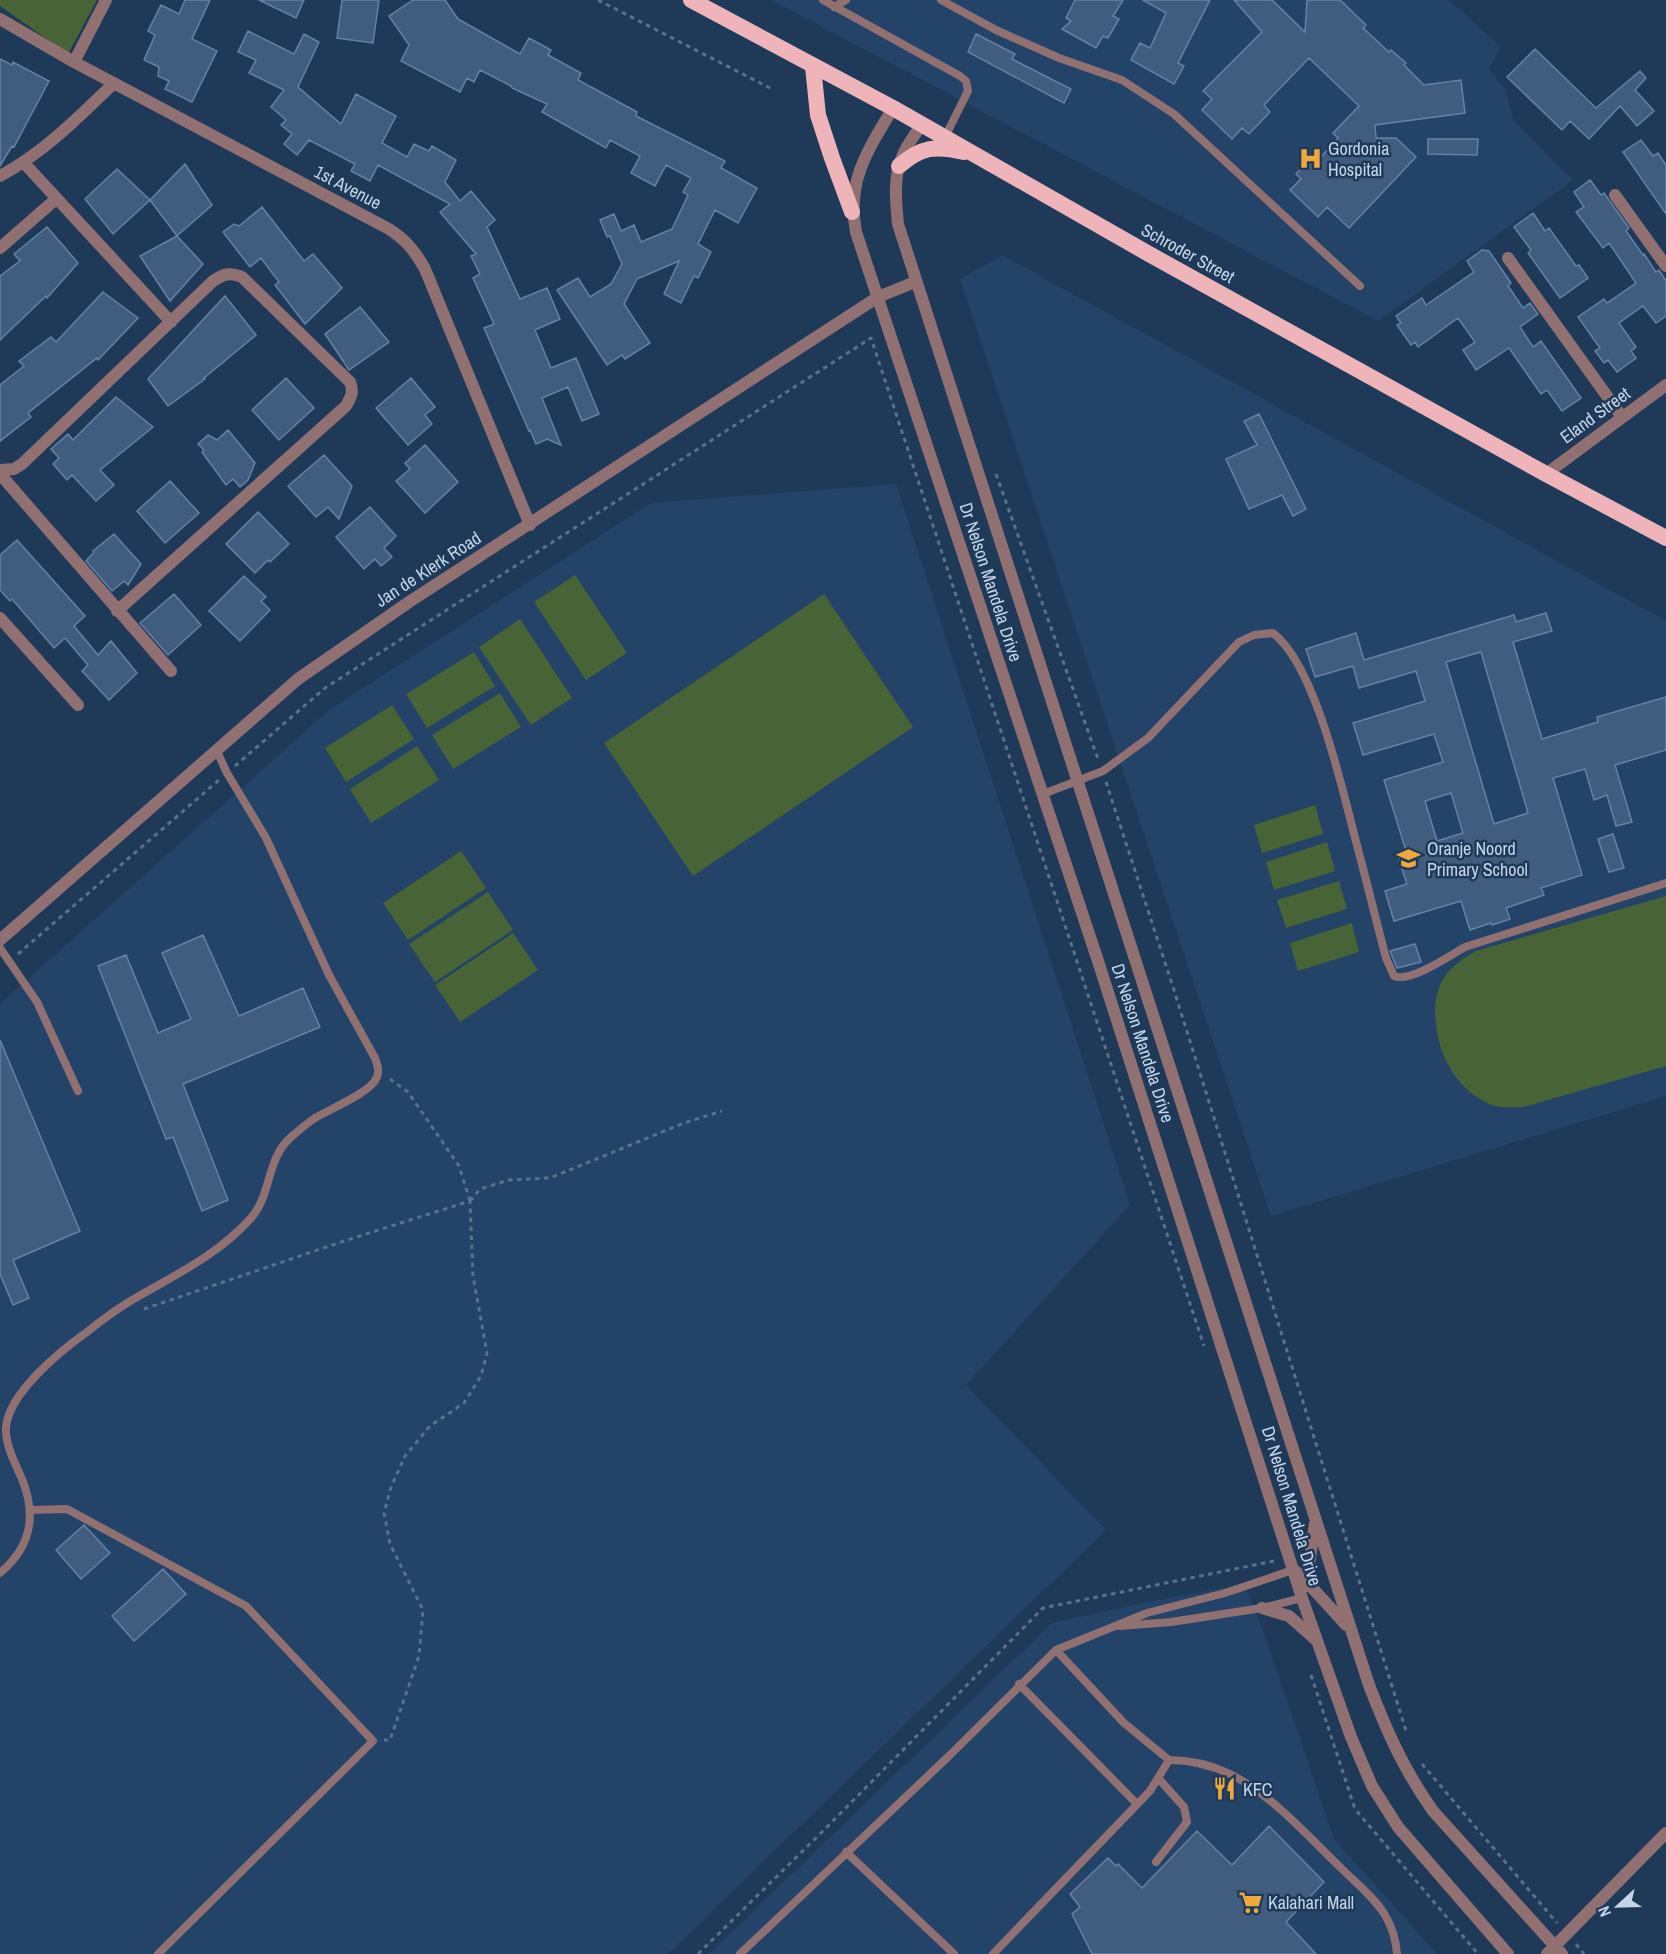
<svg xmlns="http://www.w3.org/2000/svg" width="1666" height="1954" font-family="'Archivo Narrow',sans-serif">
  <rect width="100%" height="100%" fill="#1f3a59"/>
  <path fill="#234368" d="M771,0H1449L1501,47L1489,69L1506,91L1513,119L1573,180L1378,321Z
    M1002,255L1666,621V1096L1271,1216L960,279Z
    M896,484L1130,1205L966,1385L1106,1530L668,1954H0V1004L329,710L651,503Z
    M1245,1584L1264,1633L1334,1839L1437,1954H709L1052,1623L1148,1602Z"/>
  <path fill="#486335" d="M0,0H97L68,54L0,6Z
    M575,575L627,653L586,680L534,602Z
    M824,594L913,727L693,876L604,743Z
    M520,619L572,698L531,725L479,647Z
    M474,652L495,686L427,728L406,694Z
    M500,693L521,727L453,769L432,735Z
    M392,705L414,739L346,782L325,748Z
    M417,746L439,780L371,823L350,789Z
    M1315,805L1323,834L1262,853L1254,825Z
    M1327,842L1335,871L1274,890L1266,862Z
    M461,851L486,888L408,940L383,903Z
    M1339,881L1347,909L1286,928L1277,900Z
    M488,892L513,930L435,982L409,944Z
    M1666,896V1066L1524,1107C1512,1107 1498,1109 1487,1103C1452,1085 1436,1050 1435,1012C1435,1003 1437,989 1442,981C1450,967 1462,959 1476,951Z
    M1352,923L1359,952L1298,971L1290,943Z
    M513,933L538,970L460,1022L435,985Z"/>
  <path fill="#405c7e" stroke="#6482a6" stroke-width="1.5" fill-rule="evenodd" d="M185,0H210L192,39L217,51L192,102L165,89L169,81L158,76L159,67L144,60L155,35L148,31L161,5L179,14Z
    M259,0H304L296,18Z
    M342,0H379L373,43L337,38Z
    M413,0H445L458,19L520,54L529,38L551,50L548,55L581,73L578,80L637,112L636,116L725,161L721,168L757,188L738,223L715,210L698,244L711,252L698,278L694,276L681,303L664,294L679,261L637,279L624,304L650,343L625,359L622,355L607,365L557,290L578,278L590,297L611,284L622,264L610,236L607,237L600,220L614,214L621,231L634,225L641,242L672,229L688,195L683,192L691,178L666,165L655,186L631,173L640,156L610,140L606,148L542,112L547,104L512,88L511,86L480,70L474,82L467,78L460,92L401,61L409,45L389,16Z
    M1075,0H1123L1113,16L1119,19L1108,38L1103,36L1096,48L1062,29L1071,21L1066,18Z
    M1143,0H1210L1178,63L1184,66L1174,84L1131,60L1140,43L1150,48L1166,13Z
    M1234,0H1272L1305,32L1307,0H1340L1366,25L1363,28L1389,52L1391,50L1406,63L1404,65L1424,85L1461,80L1465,113L1375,125L1376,138H1396L1416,157L1349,228L1327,207L1318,217L1290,190L1301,179L1296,174L1314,154L1319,159L1338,138L1333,133L1359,106L1309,58L1264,105L1270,112L1249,134L1242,128L1232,139L1202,110L1212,99L1203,91L1262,32Z
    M248,31L294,54L304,34L319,42L298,87L341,124L356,94L396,116L382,143L407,157L414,144L429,151L432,146L456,160L445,182L460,201L471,191L495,220L487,227L520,299L547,288L560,319L535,330L551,368L576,358L599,414L582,421L568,387L542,398L561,445L547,439L536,444L530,430L529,431L484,328L494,324L473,278L480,274L471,256L476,254L440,212L450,204L378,165L370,181L351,171L355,164L309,140L297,155L284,144L292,134L281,125L286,120L271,107L284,90L249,73L256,60L238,52Z
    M976,34L1015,54L1012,59L1071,89L1064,103L968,52Z
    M1535,49L1596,108L1640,71L1646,78L1635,90L1654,111L1637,126L1620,106L1589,139L1570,121L1562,130L1507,77Z
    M0,59L12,65L13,62L49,81L14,147L12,146L0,166Z
    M1428,139H1478L1477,155L1428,154Z
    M1641,140L1653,156L1658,153L1666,165V214L1623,152Z
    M185,164L212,205L177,236L150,200Z
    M117,169L150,200L113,234L85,199Z
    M1590,180L1601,195L1604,193L1629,228L1626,231L1643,255L1644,254L1656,272L1659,270L1666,281V316L1656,323L1643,306L1619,323L1636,347L1631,351L1636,358L1617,372L1608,360L1604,363L1595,351L1600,348L1578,317L1604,299L1607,303L1636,283L1609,243L1603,248L1576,212L1584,207L1574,192Z
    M262,207L304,261L313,254L342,288L305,324L275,285L279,282L261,258L250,267L223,232L234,224L239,226Z
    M1533,213L1545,231L1549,228L1576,266L1579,265L1588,278L1560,298L1528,253L1531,250L1514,227Z
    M47,227L78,263L47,298L46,296L0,340V276L20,261L14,254Z
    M177,236L203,264L170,301L140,256Z
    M1482,250L1489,251L1511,283L1508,286L1523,308L1530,303L1538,314L1520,327L1533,347L1541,341L1581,398L1562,411L1547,390L1541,394L1509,348L1476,370L1463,350L1475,342L1458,318L1418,347L1415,342L1411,345L1397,325L1401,323L1396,316L1422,298L1426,305L1474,272L1467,261Z
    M103,292L138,318L98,360L97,358L28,413L31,417L0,441V385L24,366L19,361L51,337L56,342Z
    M225,296L256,335L204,378L205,379L168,406L148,379Z
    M360,307L389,342L349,370L325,334Z
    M286,378L314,408L279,440L252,410Z
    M411,378L435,407L425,415L432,424L408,445L376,408Z
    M116,397L153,427L100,470L114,485L96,501L72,475L67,480L53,464L59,458L51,449L68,434L73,440Z
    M1259,414L1306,509L1293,516L1282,495L1249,509L1226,459L1257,445L1244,421Z
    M228,430L255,463L248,480L240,487L233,479L226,485L202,452L204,450L198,444L208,435L217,440Z
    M425,445L458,482L425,513L396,481L410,469L405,463Z
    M324,455L352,486L339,519L328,507L316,517L288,486Z
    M170,481L199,513L165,543L137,511Z
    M370,507L396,536L384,548L392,557L381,566L375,559L364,569L336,537Z
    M258,512L289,544L270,562L268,560L255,573L226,544Z
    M114,534L141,564L128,585L124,581L112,591L86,561L94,552L93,551Z
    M17,540L85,616L74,626L98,655L111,641L137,673L109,700L82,671L88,665L65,638L54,648L12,599L10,601L0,590V555Z
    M244,576L266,597L261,601L270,610L240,641L209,611Z
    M174,594L201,625L168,655L140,623Z
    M1546,613L1552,631L1513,642L1542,739L1598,722L1597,717L1666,697V750L1615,765L1632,822L1616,826L1607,795L1594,800L1585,769L1553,778L1582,875L1541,888L1544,895L1506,908L1510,919L1492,925L1491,923L1470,930L1461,901L1394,921L1385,891L1407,884L1398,857L1407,854L1384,780L1443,762L1434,734L1363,755L1353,723L1425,701L1416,671L1359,688L1353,666L1315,677L1306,649L1356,633L1364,660L1514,615L1516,622ZM1481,652L1528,813L1494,824L1446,662ZM1451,793L1463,833L1437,841L1425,801Z
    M1613,834L1624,868L1609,872L1598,839Z
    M203,935L239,1016L303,988L320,1027L183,1084L228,1200L202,1211L173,1137L166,1139L98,966L126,955L158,1033L191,1019L162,953Z
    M1415,944L1421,962L1397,968L1390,951Z
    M0,1040L80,1231L13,1260L29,1298L13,1305L0,1274Z
    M84,1525L110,1553L81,1579L56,1550Z
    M163,1569L186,1594L134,1641L112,1616Z
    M1269,1826L1324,1882L1286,1922L1316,1954H1092L1072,1914L1080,1907L1070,1894L1108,1858L1116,1866L1118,1864L1142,1888L1197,1831L1232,1865Z"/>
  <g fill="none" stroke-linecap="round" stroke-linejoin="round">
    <path stroke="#5a718c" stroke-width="3" stroke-dasharray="4.5 4.5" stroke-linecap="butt" d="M598,0L770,88
      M996,474L1098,759
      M235,766L325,688L871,338L1204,1346
      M1106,782L1173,987L1407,1734
      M18,954L219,780
      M390,1079L408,1092L459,1166L470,1201
      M470,1201L480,1189L509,1180L550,1178L684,1123L722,1111
      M144,1309L344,1241L470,1201L473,1276L487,1353L481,1376L464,1403L430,1426L405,1456L391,1487L384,1513L390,1544L423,1610L419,1656L390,1740H384
      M1311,1675L1355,1809L1478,1954
      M1422,1764L1557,1923
      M1576,1944L1584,1954
      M698,1954L825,1829L1043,1608L1274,1561"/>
    <path stroke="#917072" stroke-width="8" d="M823,0L960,76L966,81L968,91L945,137
      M941,0L996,30L1059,58L1122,80L1174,114L1360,286
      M834,7L846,0
      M1043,794L1103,771L1148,738L1239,642L1254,635L1273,633C1314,664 1341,783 1354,834C1365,875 1375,916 1386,958L1394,976C1410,983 1449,956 1465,947L1666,883
      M0,948L37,1002L78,1091
      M31,1510L67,1509L246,1606L373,1741L158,1954
      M0,1573C31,1547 37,1516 22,1479C15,1463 5,1445 6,1427C9,1393 60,1351 87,1332C103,1319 121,1306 139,1296C179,1273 220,1253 251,1218C272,1194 266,1160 290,1138C298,1131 306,1124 315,1118C330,1109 369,1093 376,1079C380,1072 378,1065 375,1058L329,975L266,838L227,773L216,749
      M1120,1626L1171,1622L1262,1608L1302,1598
      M1019,1684L1137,1804
      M1169,1760C1190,1760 1211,1765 1230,1774C1271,1794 1309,1837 1341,1868C1356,1883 1374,1897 1385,1915C1392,1927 1396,1940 1397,1954
      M846,1852L954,1954
      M1156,1862L1187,1822L1184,1807L1159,1779
      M740,1954L950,1755L1056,1650L1147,1613L1225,1593L1293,1570
      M993,1954L1150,1791L1169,1760L1124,1723L1056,1650"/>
    <path stroke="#917072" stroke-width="12" d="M0,19L74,62L389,229C406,240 415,251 425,269L530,525
      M74,62L106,0
      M24,163L171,322
      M0,176C43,153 79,117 114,83
      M1615,195L1666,266
      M0,248L56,199
      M1508,258L1622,417
      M0,470L14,469L22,464L213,281C224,274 229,272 242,277L350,382C354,392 351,397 346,406L117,611
      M0,474L171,671
      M1546,474L1666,385
      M0,618L78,705
      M1547,1954L1666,1833"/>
    <path stroke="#917072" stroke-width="12" d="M893,108C868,150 846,181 856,232L1097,958L1302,1598L1351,1737L1372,1786L1398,1827L1508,1954
      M922,124C915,135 906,146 902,157C893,178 896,203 898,224L1369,1685C1387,1732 1404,1770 1433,1811L1562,1954
      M0,940L298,679L409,602L878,297L915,282
      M1294,1570L1307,1582L1346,1625
      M1306,1586L1315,1523
      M1262,1608L1289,1616L1316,1640"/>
    <path stroke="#eeb4ba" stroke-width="16" d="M691,0L893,108L1149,254L1546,474L1666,538
      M813,67L818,115L832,158L852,212
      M899,166C921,147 935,145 964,152"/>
  </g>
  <defs>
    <symbol id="hospital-bare" viewBox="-9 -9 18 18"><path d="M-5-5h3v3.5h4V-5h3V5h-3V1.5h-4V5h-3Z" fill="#eea83c" stroke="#1f3a59" stroke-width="2.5" paint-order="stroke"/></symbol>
    <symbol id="school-bare" viewBox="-9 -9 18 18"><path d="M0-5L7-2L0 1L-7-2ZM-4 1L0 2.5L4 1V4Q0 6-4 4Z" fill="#eea83c" stroke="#1f3a59" stroke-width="2.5" paint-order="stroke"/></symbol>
    <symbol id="restaurant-bare" viewBox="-9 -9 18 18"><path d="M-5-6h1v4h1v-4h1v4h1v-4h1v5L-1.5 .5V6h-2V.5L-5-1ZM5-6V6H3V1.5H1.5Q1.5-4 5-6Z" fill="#eea83c" stroke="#1f3a59" stroke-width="2.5" paint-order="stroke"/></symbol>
    <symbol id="supermarket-bare" viewBox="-9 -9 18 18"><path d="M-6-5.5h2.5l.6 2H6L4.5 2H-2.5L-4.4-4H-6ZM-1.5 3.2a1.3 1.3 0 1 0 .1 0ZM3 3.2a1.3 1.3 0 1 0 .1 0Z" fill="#eea83c" stroke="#1f3a59" stroke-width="2.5" paint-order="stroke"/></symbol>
  </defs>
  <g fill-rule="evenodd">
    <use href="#hospital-bare" x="1294" y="142" width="33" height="33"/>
    <use href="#school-bare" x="1392" y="842" width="33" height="33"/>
    <use href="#restaurant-bare" x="1208" y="1772" width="33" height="33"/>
    <use href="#supermarket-bare" x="1234" y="1886" width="33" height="33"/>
  </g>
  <g text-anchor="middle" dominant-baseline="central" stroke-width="5" stroke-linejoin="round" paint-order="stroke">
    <g font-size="18" fill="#c4d5e8" stroke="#1f3a59" text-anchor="start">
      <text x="1328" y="148">Gordonia<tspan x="1328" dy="21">Hospital</tspan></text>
      <text x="1427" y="848">Oranje Noord<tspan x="1427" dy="21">Primary School</tspan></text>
      <text x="1243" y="1789">KFC</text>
      <text x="1268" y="1902">Kalahari Mall</text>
    </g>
    <g font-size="18" fill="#c4d5e8" stroke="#1f3a59">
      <text transform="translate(348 187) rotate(28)">1st Avenue</text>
      <text transform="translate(1188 253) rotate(29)">Schroder Street</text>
      <text transform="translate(1595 415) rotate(-36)">Eland Street</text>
      <text transform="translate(428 569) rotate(-33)">Jan de Klerk Road</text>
      <text transform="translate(991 582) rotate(72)">Dr Nelson Mandela Drive</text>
      <text transform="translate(1143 1043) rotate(72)">Dr Nelson Mandela Drive</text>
      <text transform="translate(1292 1506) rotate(73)">Dr Nelson Mandela Drive</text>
    </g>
  </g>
  <g transform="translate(1618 1906) rotate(248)" stroke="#1f3a59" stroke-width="4.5" paint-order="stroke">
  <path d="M0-4.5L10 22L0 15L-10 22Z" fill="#c4d5e8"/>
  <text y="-9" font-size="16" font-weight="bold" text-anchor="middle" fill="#c4d5e8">N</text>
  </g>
</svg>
